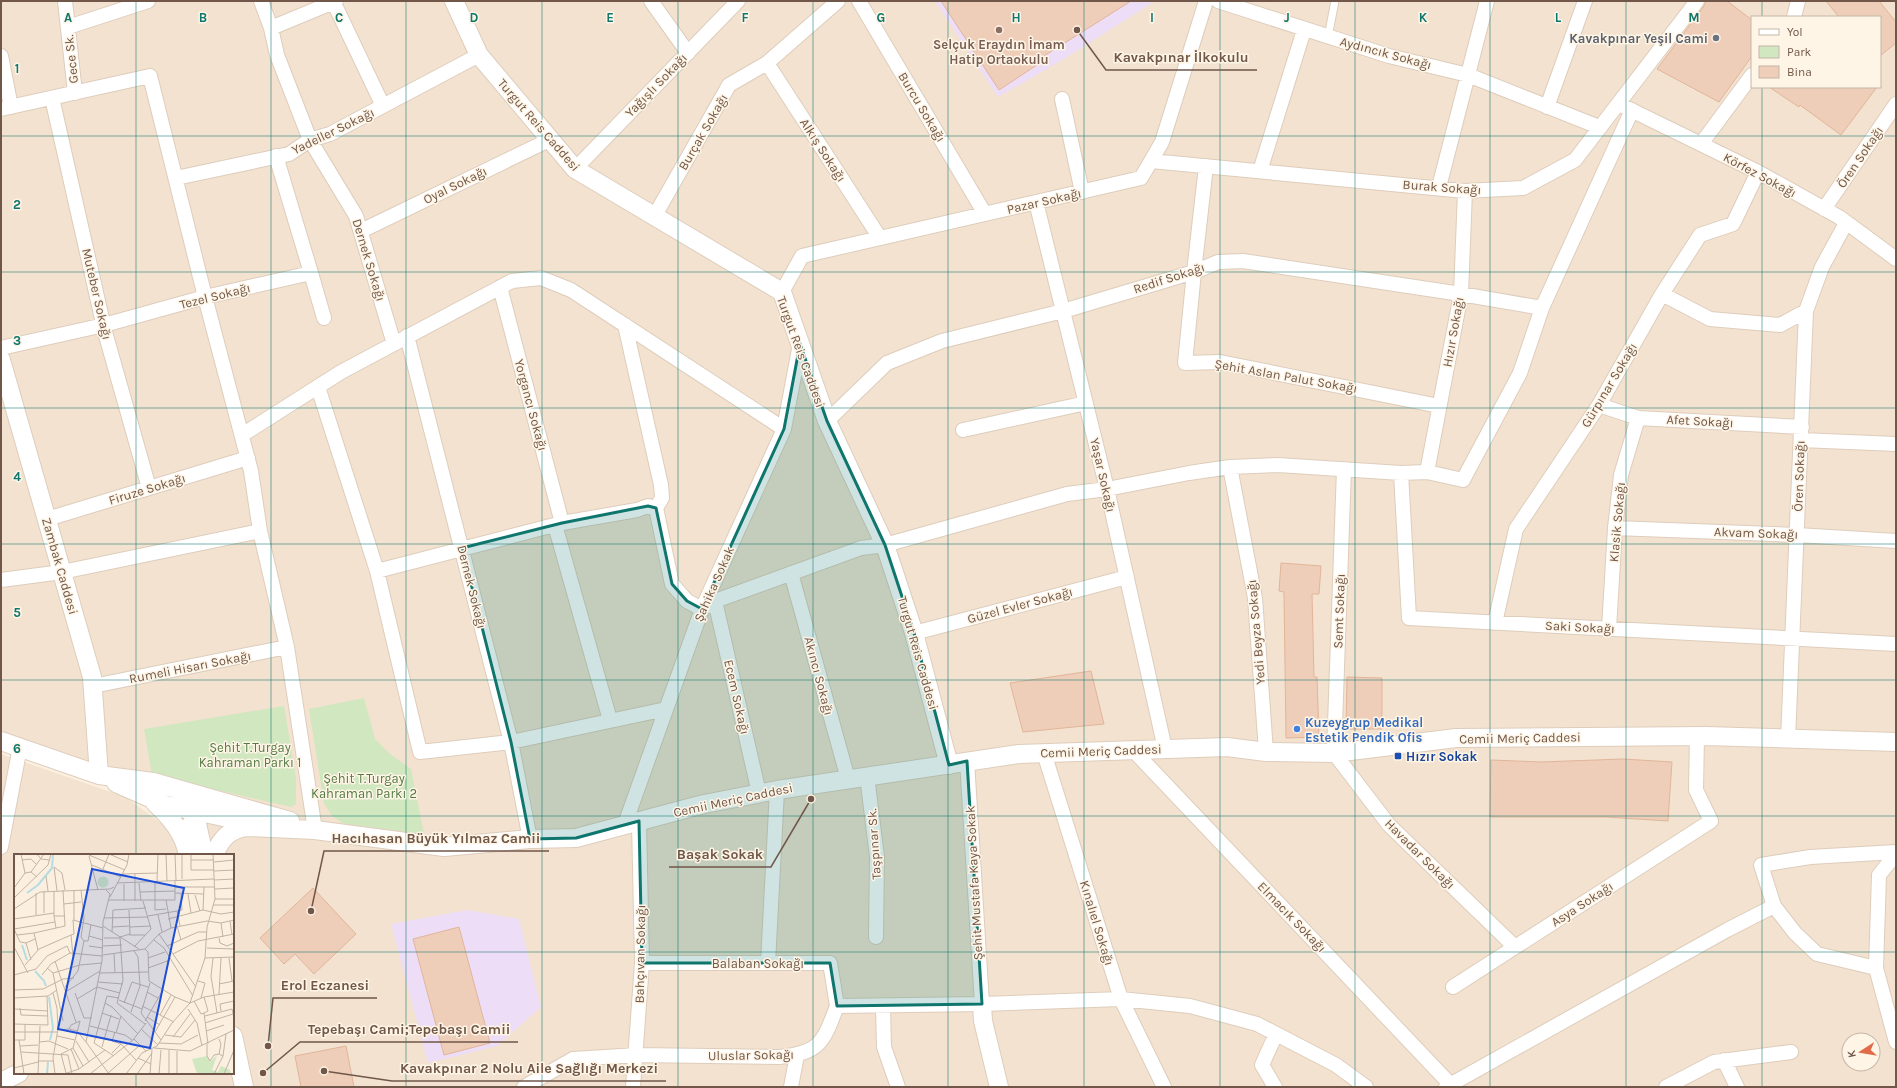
<svg xmlns="http://www.w3.org/2000/svg" width="1897" height="1088" font-family="Karla,sans-serif">
  <rect width="100%" height="100%" fill="#fbf0e0"/>
  <path fill="#f2e2cf" fill-rule="evenodd" d="M1,1H1896V1087H1V754L125,797L168,828L180,787L95,763L1,734ZM1752,17H1880V87H1752ZM15,855H233V1073H15ZM1849,1040H1873V1064H1849Z"/>
  <path fill="#edddf7" d="M935,1H1155L1064,59L998,97Z
    M467,910L519,919L541,1007L497,1046L428,1063L391,924Z"/>
  <path fill="#d0e7c0" d="M364,698L375,739L389,753L411,769L424,834L344,824L332,816L324,803L309,709Z
    M284,706L296,778V804L291,807L152,775L144,729Z"/>
  <path fill="#efceb9" stroke="#e1b59a" d="M941,1H1131L1044,56L1046,59L999,90Z
    M1706,1H1727L1752,20V56L1719,102L1657,69L1704,6Z
    M1826,1H1879L1896,22V43L1880,56V17H1839Z
    M1769,87H1877L1841,135L1800,105L1799,107Z
    M1281,563L1321,566L1319,594H1312L1314,677H1317L1319,737L1286,738L1284,592L1279,591Z
    M1091,671L1104,724L1023,732L1010,683Z
    M1347,677L1382,678V729H1346Z
    M1623,759L1672,762L1668,821L1606,817H1490L1491,760L1541,762Z
    M313,888L356,934L314,974L295,954L284,964L260,938Z
    M459,927L490,1043L444,1055L413,939Z
    M346,1046L354,1087H301L295,1056Z"/>
  <g fill="none" stroke-linecap="round" stroke-linejoin="round">
    <defs>
      <path id="service" d="M1328,37L1335,1"/>
      <path id="minor" d="M65,1L75,93
        M261,1L271,28
        M333,1L383,106
        M336,1L271,28L277,55L310,140L356,216L394,344
        M651,1L688,53
        M859,1L985,214
        M1218,1L1389,56L1468,75L1599,127
        M1794,17L1798,1
        M68,27L148,1
        M1,56L11,107
        M767,63L880,238
        M52,98L105,332L149,488
        M1062,99L1082,192
        M1623,106L1758,172L1839,217L1896,259
        M1547,107L1585,1
        M1,109L150,76L205,297L251,471L260,531L287,647L315,830
        M1701,144L1752,75
        M1151,161L1465,191L1523,188L1575,160L1697,1
        M1206,166L1194,272L1185,363L1220,362L1439,406
        M575,169L738,1
        M1260,171L1304,30
        M176,178L289,154L310,140L330,134L479,55
        M1439,187L1487,1
        M1036,202L1107,489L1165,749
        M1824,209L1896,104
        M654,217L729,85L767,63L838,1
        M361,231L549,140
        M311,273L324,318
        M500,287L562,523
        M782,292L802,256L1141,178L1162,142L1206,1
        M1662,294L1710,319L1780,325L1806,311
        M625,325L661,485L662,498L656,508
        M407,336L511,742L530,839
        M1,348L104,325L205,297L311,273L276,156
        M318,387L377,571L420,752L511,742L666,709
        M1599,405L1638,418L1802,427
        M827,421L887,363L942,341L1063,311L1194,272L1218,262L1243,261L1461,294L1542,308
        M963,430L1086,403
        M242,435L341,372L512,281L541,278L571,290L784,429
        M1801,440L1896,444
        M1230,467L1255,598L1266,752
        M1344,469L1334,753L1389,825L1515,947
        M1427,472L1461,294L1465,191
        M1401,473L1409,618L1896,644
        M47,519L248,458
        M555,525L610,720
        M1615,528L1797,535L1896,541
        M377,571L562,523L637,510L648,506L656,508L672,584L687,601L702,609L715,601L861,548L885,545L1067,494L1107,489L1189,473L1230,467L1278,465L1401,473L1427,472L1463,480L1520,373L1542,308L1632,110
        M791,573L848,779
        M1,580L62,572L260,531
        M715,601L759,793
        M1495,623L1516,529L1599,405L1662,294L1700,235L1733,224L1758,172
        M1609,629L1615,528L1621,475L1638,418
        M914,633L1127,577
        M93,686L287,647
        M1788,739L1806,311L1822,267L1846,223
        M1133,750L1450,1084
        M1044,753L1121,999L1164,1087
        M967,761L982,1004
        M867,776L877,857L876,937
        M625,824L702,609L784,429L800,344
        M1,847L20,747
        M1896,852L1810,857L1761,865L1774,906L1795,933L1817,954L1876,968L1896,1042
        M642,963H830L837,1006
        M768,963L777,790
        M1876,968L1879,875L1896,854
        M1453,987L1711,821L1696,790L1697,736
        M883,1007L884,1047L898,1087
        M1724,1060L1737,1087
        M524,1087L573,1059L637,1055L779,1057C820,1053 823,1043 837,1006L982,1004L1121,999L1190,1006L1257,1024L1336,1065L1366,1087
        M633,1087L642,963L639,821
        M791,1087L797,1055
        M1275,1087L1262,1065L1276,1034
        M1446,1087L1727,930L1774,906
        M1666,1087L1714,1062L1791,1052"/>
      <path id="tertiary" d="M454,1L479,55L575,169L782,292L827,421L885,545L914,633L949,765
        M1,360L92,677L99,775
        M1,741L99,775L153,782L290,821
        M116,783L166,805L252,823
        M155,803C171,818 184,833 188,855
        M192,811L197,824L204,855
        M185,842C188,826 194,816 209,808
        M214,855C221,839 229,829 247,827L315,830L444,847L530,839L576,838L704,804L777,790L1019,754L1227,747L1266,752L1334,753L1456,738L1706,736L1896,742
        M982,1004L983,1021L999,1087
        M233,1036L244,1087
        M1,1082L19,1073"/>
    </defs>
    <use href="#service" stroke="#decdbc" stroke-width="9"/>
    <use href="#minor" stroke="#decdbc" stroke-width="16"/>
    <use href="#tertiary" stroke="#decdbc" stroke-width="20"/>
    <use href="#service" stroke="#fff" stroke-width="7"/>
    <use href="#minor" stroke="#fff" stroke-width="14"/>
    <use href="#tertiary" stroke="#fff" stroke-width="18"/>
  </g>
  <path fill="#0f766e" fill-opacity="0.2" stroke="#0f766e" stroke-width="3" stroke-linejoin="round" d="M800,344L827,421L885,545L914,633L949,765L967,761L982,1004L837,1006L830,963H642L639,821L576,838L530,839L511,742L462,548L562,523L648,506L656,508L672,584L687,601L702,609L784,429Z"/>
  <path fill="none" stroke="#0f766e" stroke-width="1" stroke-opacity="0.55" d="M136,1V855M271,1V1087M406,1V1087M542,1V1087M678,1V1087M813,1V1087M948,1V1087M1084,1V1087M1220,1V1087M1355,1V1087M1490,1V1087M1626,1V1087M1762,1V17M1762,87V1087M1,136H1896M1,272H1896M1,408H1896M1,544H1896M1,680H1896M1,816H1896M1,952H15M233,952H1896M136,1073V1087"/>
  <circle fill="#8d6e63" stroke="#fef5e6" stroke-width="1.5" cx="999" cy="30" r="4"/>
  <circle fill="#6b7280" stroke="#fef5e6" stroke-width="1.5" cx="1716" cy="38" r="4"/>
  <circle fill="#3f7fe0" stroke="#fef5e6" stroke-width="1.5" cx="1297" cy="729" r="4"/>
  <rect fill="#1a4fb4" stroke="#fef5e6" stroke-width="1.5" x="1394" y="752" width="8" height="8" rx="2"/>
  <g text-anchor="middle" dominant-baseline="central" stroke-width="3" stroke-linejoin="round" paint-order="stroke">
    <g font-size="13" font-weight="bold" fill="#5b616d" stroke="#fef5e6" text-anchor="end">
      <text x="1708" y="38">Kavakpınar Yeşil Cami</text>
    </g>
    <g font-size="13" font-weight="bold" fill="#785e54" stroke="#fef5e6">
      <text x="999" y="44">Selçuk Eraydın İmam<tspan x="999" dy="15">Hatip Ortaokulu</tspan></text>
    </g>
    <g font-size="13" fill="#705749" stroke="#fef5e6">
      <text transform="translate(1386 53) rotate(15)">Aydıncık Sokağı</text>
      <text transform="translate(71 59) rotate(-96)">Gece Sk.</text>
      <text transform="translate(656 85) rotate(-46)">Yağışlı Sokağı</text>
      <text transform="translate(922 107) rotate(59)">Burcu Sokağı</text>
      <text transform="translate(539 125) rotate(49)">Turgut Reis Caddesi</text>
      <text transform="translate(333 131) rotate(-26)">Yadeller Sokağı</text>
      <text transform="translate(703 132) rotate(-60)">Burçak Sokağı</text>
      <text transform="translate(823 150) rotate(57)">Alkış Sokağı</text>
      <text transform="translate(1860 157) rotate(-56)">Ören Sokağı</text>
      <text transform="translate(1760 175) rotate(28)">Körfez Sokağı</text>
      <text transform="translate(455 185) rotate(-26)">Oyal Sokağı</text>
      <text transform="translate(1442 187) rotate(4)">Burak Sokağı</text>
      <text transform="translate(1044 201) rotate(-13)">Pazar Sokağı</text>
      <text transform="translate(369 260) rotate(73)">Dernek Sokağı</text>
      <text transform="translate(1169 278) rotate(-18)">Redif Sokağı</text>
      <text transform="translate(97 294) rotate(77)">Muteber Sokağı</text>
      <text transform="translate(215 296) rotate(-14)">Tezel Sokağı</text>
      <text transform="translate(1453 332) rotate(-80)">Hızır Sokağı</text>
      <text transform="translate(801 352) rotate(70)">Turgut Reis Caddesi</text>
      <text transform="translate(1286 376) rotate(10)">Şehit Aslan Palut Sokağı</text>
      <text transform="translate(1609 385) rotate(-59)">Gürpınar Sokağı</text>
      <text transform="translate(531 405) rotate(75)">Yorgancı Sokağı</text>
      <text transform="translate(1700 421) rotate(3)">Afet Sokağı</text>
      <text transform="translate(1103 475) rotate(77)">Yaşar Sokağı</text>
      <text transform="translate(1799 476) rotate(-88)">Ören Sokağı</text>
      <text transform="translate(147 489) rotate(-17)">Firuze Sokağı</text>
      <text transform="translate(1617 522) rotate(-85)">Klasik Sokağı</text>
      <text transform="translate(1756 533) rotate(2)">Akvam Sokağı</text>
      <text transform="translate(60 566) rotate(74)">Zambak Caddesi</text>
      <text transform="translate(714 584) rotate(-66)">Şahika Sokak</text>
      <text transform="translate(472 587) rotate(76)">Dernek Sokağı</text>
      <text transform="translate(1020 605) rotate(-15)">Güzel Evler Sokağı</text>
      <text transform="translate(1339 611) rotate(-88)">Semt Sokağı</text>
      <text transform="translate(1580 627) rotate(3)">Saki Sokağı</text>
      <text transform="translate(1256 632) rotate(-95)">Yedi Beyza Sokağı</text>
      <text transform="translate(918 653) rotate(74)">Turgut Reis Caddesi</text>
      <text transform="translate(190 667) rotate(-11)">Rumeli Hisarı Sokağı</text>
      <text transform="translate(819 676) rotate(75)">Akıncı Sokağı</text>
      <text transform="translate(737 697) rotate(77)">Ecem Sokağı</text>
      <text transform="translate(1520 738) rotate(-1)">Cemii Meriç Caddesi</text>
      <text transform="translate(1101 751) rotate(-2)">Cemii Meriç Caddesi</text>
      <text transform="translate(733 800) rotate(-12)">Cemii Meriç Caddesi</text>
      <text transform="translate(874 844) rotate(-94)">Taşpınar Sk.</text>
      <text transform="translate(1420 854) rotate(45)">Havadar Sokağı</text>
      <text transform="translate(974 883) rotate(-93)">Şehit Mustafa Kaya Sokak</text>
      <text transform="translate(1582 904) rotate(-33)">Asya Sokağı</text>
      <text transform="translate(1292 917) rotate(46)">Elmacık Sokağı</text>
      <text transform="translate(1097 923) rotate(73)">Kınalıel Sokağı</text>
      <text transform="translate(640 954) rotate(-89)">Bahçıvan Sokağı</text>
      <text x="758" y="963">Balaban Sokağı</text>
      <text transform="translate(751 1055) rotate(-1)">Uluslar Sokağı</text>
    </g>
    <g font-size="13" font-weight="bold" fill="#366cbe" stroke="#fef5e6" text-anchor="start">
      <text x="1305" y="722">Kuzeygrup Medikal<tspan x="1305" dy="15">Estetik Pendik Ofis</tspan></text>
    </g>
    <g font-size="13" fill="#547b44" stroke="#fef5e6">
      <text x="250" y="747">Şehit T.Turgay<tspan x="250" dy="15">Kahraman Parkı 1</tspan></text>
      <text x="364" y="778">Şehit T.Turgay<tspan x="364" dy="15">Kahraman Parkı 2</tspan></text>
    </g>
    <g font-size="13" font-weight="bold" fill="#164399" stroke="#fef5e6" text-anchor="start">
      <text x="1406" y="756">Hızır Sokak</text>
    </g>
  </g>
  <g transform="translate(14 854)">
    <rect width="220" height="220" fill="#fbf0e0"/>
    <path d="M83.5 28a5.5 5.5 0 1 1 11 0a5.5 5.5 0 1 1-11 0ZM203,201L198,216L204,218L207,212L216,216L217,220H184L182,217L178,205L193,202L196,208Z" fill="#d0e7c0"/>
    <path fill="none" stroke="#b6dce3" stroke-width="2" d="M13,39L24,31L38,14L39,0M8,91L13,106M21,117L30,127L32,132M35,143L39,174L36,186M33,220L34,208"/>
    <path fill="none" stroke="#c3b3a4" stroke-width="1" d="M23,0L27,5L36,6M95,0L114,8M152,0L153,27M161,0L162,26M168,0V25M177,0V16H200M75,1L111,16M75,2L84,36M8,6L17,5L22,10M177,6H200M200,8L220,6M78,11L107,23M89,15L95,0M200,17L220,16M17,18L30,0M11,19L17,18L23,23M108,20L143,19M32,22L34,37M200,26L220,25M141,28V56L152,55M143,28L144,0M103,29L200,25M125,29L127,47M161,33H200M0,34L11,19L7,0M201,35L220,34M60,36V66M92,36L96,40L89,68L88,107L72,188L95,220M30,37V59M40,37V62M43,37L40,13L48,19L51,36M126,38L161,37M161,39L190,40M174,40L177,59M181,41L186,57M96,43L113,11L115,0M0,44L34,11L37,0M201,45H220M94,46H161V26M152,46L157,74M110,47V30M121,47V19M50,50L67,48M199,51H220M0,55L26,38L96,35L100,33M115,56L116,80L106,83L109,126L103,149L131,170M189,56L190,33M163,57L168,56L167,40M22,61V39M144,61L148,78M134,62L163,57L166,72M90,64L134,63M0,65L40,59M154,65L189,56L207,60L220,58M216,67L218,81M207,69L209,83M89,72L125,95M163,72L167,86M98,73L116,72M116,73L137,72M42,74L40,62H50M0,75L41,68M0,75L6,88L12,89M98,78L99,56L132,54M145,80L182,133M3,81L20,79M57,81L60,80L59,66L89,74M115,81H131M75,82L89,86M90,84H106M205,84L206,89L213,92L220,89M140,86L150,94L179,142M70,87H74L77,71M75,92L89,94M89,92L108,91M153,92L184,78H193M0,93L14,119M120,93L137,75L129,47M193,94L220,95M131,95L134,98L135,127L161,143L176,149L190,143L220,138M24,96L20,79L51,72L49,36M100,100L101,119M159,100L184,87L220,80M89,101L131,95L145,80L157,74L193,67L207,69L220,66M134,104L151,98M191,104L220,103M199,104L197,122L203,159M215,104L218,127M17,106L12,89L21,85M41,107L62,168M11,111L25,95L57,81L59,102M33,114L39,119L49,167M134,114L156,106M39,119L66,111L88,109M86,119L134,118M0,121L22,115L33,102L53,92L56,99L88,102M28,121L37,110L56,99M184,127L191,129L187,144M84,128L109,130M136,129L127,159L147,186M205,130L220,127M51,133L64,117L70,87L67,83L70,64L67,36M0,136L29,135L49,125L60,124M53,137L86,117M133,138L144,144M39,139L43,154L44,175L39,204L41,220M61,139L70,164H78M205,140L207,104M190,143L194,157L190,159M0,144L34,142L43,136M63,145L83,133L106,139M105,146L128,155M180,147L187,160L190,159M91,149L98,153L124,180M110,149L118,128L134,133M128,152L160,168M6,154L7,161L34,162M0,155L34,157M174,155L183,169L188,192M207,157L206,150L220,147M117,158L126,132L124,103L120,97M88,159L105,165M190,159L194,190M146,161L157,141M191,162L218,155L220,164M133,163L146,171M131,167L149,136M191,169L219,160M0,170L34,171L33,142M76,172L111,181L118,186M55,175L63,177L72,188M127,175L144,191M44,176L55,175L57,171L66,167L59,194L47,200M192,177L210,171M0,178H44M101,178L98,187L107,190L122,206M141,178L161,143M102,179L107,162M151,181L167,183L181,166M43,182L61,186M159,183L176,160M120,185L132,197M0,186H5L10,220M5,186H11V170M62,187L75,208M25,188L35,187L54,195M145,189L167,190L184,181M193,190V202L196,207L200,201L205,200L207,190L205,185M6,192L24,191M88,193L97,161M59,194L69,212M140,194L176,197L220,176M57,195L65,215M163,197V220M7,198L54,201L58,220M98,199L107,190M47,200L52,219M100,202L80,189L93,142L105,144M209,202L212,180M124,204L137,210M24,207H39M0,214L24,208M24,220L26,172M50,220L65,215L91,196M76,220L119,186L132,169M93,220L126,191M112,220L128,199L143,192L158,169L176,149L191,104L193,73L201,45L199,0M123,220L138,199M136,220L138,195M145,220L147,196M155,220V196M200,220L209,202L205,200M210,220L220,196"/>
    <path fill="#1d4ed8" fill-opacity="0.15" stroke="#1d4ed8" stroke-width="2" d="M78,15L170,34L136,194L44,175Z"/>
    <rect width="220" height="220" fill="none" stroke="#705749" stroke-width="2"/>
  </g>
  <g font-size="13" text-anchor="middle" font-weight="bold" fill="#0f766e" stroke="#fef5e6" stroke-width="3" stroke-linejoin="round" paint-order="stroke">
    <text x="68" y="22">A</text>
    <text x="203" y="22">B</text>
    <text x="339" y="22">C</text>
    <text x="474" y="22">D</text>
    <text x="610" y="22">E</text>
    <text x="745" y="22">F</text>
    <text x="881" y="22">G</text>
    <text x="1016" y="22">H</text>
    <text x="1152" y="22">I</text>
    <text x="1287" y="22">J</text>
    <text x="1423" y="22">K</text>
    <text x="1558" y="22">L</text>
    <text x="1694" y="22">M</text>
    <text x="17" y="73">1</text>
    <text x="17" y="209">2</text>
    <text x="17" y="345">3</text>
    <text x="17" y="481">4</text>
    <text x="17" y="617">5</text>
    <text x="17" y="753">6</text>
  </g>
  <path fill="none" stroke="#705749" stroke-width="1.5" d="M1077 30L1106 70H1257M311 911L324 851H549M811 799L771 867H669M268 1046L273 998H377M263 1073L300 1042H518M324 1071L392 1081H666"/>
  <g fill="#705749" stroke="#fef5e6" stroke-width="1.5">
    <circle cx="1077" cy="30" r="4"/>
    <circle cx="311" cy="911" r="4"/>
    <circle cx="811" cy="799" r="4"/>
    <circle cx="268" cy="1046" r="4"/>
    <circle cx="263" cy="1073" r="4"/>
    <circle cx="324" cy="1071" r="4"/>
  </g>
  <g font-size="14" text-anchor="middle" font-weight="bold" fill="#705749" stroke="#fef5e6" stroke-width="3" stroke-linejoin="round" paint-order="stroke">
    <text x="1181" y="62">Kavakpınar İlkokulu</text>
    <text x="436" y="843">Hacıhasan Büyük Yılmaz Camii</text>
    <text x="720" y="859">Başak Sokak</text>
    <text x="325" y="990">Erol Eczanesi</text>
    <text x="409" y="1034">Tepebaşı Cami;Tepebaşı Camii</text>
    <text x="529" y="1073">Kavakpınar 2 Nolu Aile Sağlığı Merkezi</text>
  </g>
  <rect width="1897" height="1088" fill="none" stroke="#705749" stroke-width="4"/>
  <rect x="1751" y="16" width="130" height="72" fill="#fef5e6" stroke="#c5b6a7"/>
  <rect x="1759" y="29" width="20" height="6" fill="#ffffff" stroke="#c5b6a7"/>
  <text x="1787" y="36" font-size="12" fill="#705749">Yol</text>
  <rect x="1759" y="46" width="20" height="12" fill="#d0e7c0" stroke="#c5b6a7"/>
  <text x="1787" y="56" font-size="12" fill="#705749">Park</text>
  <rect x="1759" y="66" width="20" height="12" fill="#efceb9" stroke="#c5b6a7"/>
  <text x="1787" y="76" font-size="12" fill="#705749">Bina</text>
  <g transform="translate(1861 1052) rotate(258)"><circle r="19" fill="#fef5e6" stroke="#c5b6a7"/>
  <path d="M0-3L7 15L0 10L-7 15Z" fill="#e16b49"/>
  <text y="-6" font-size="11" font-weight="bold" text-anchor="middle" fill="#705749">K</text>
  </g>
</svg>
